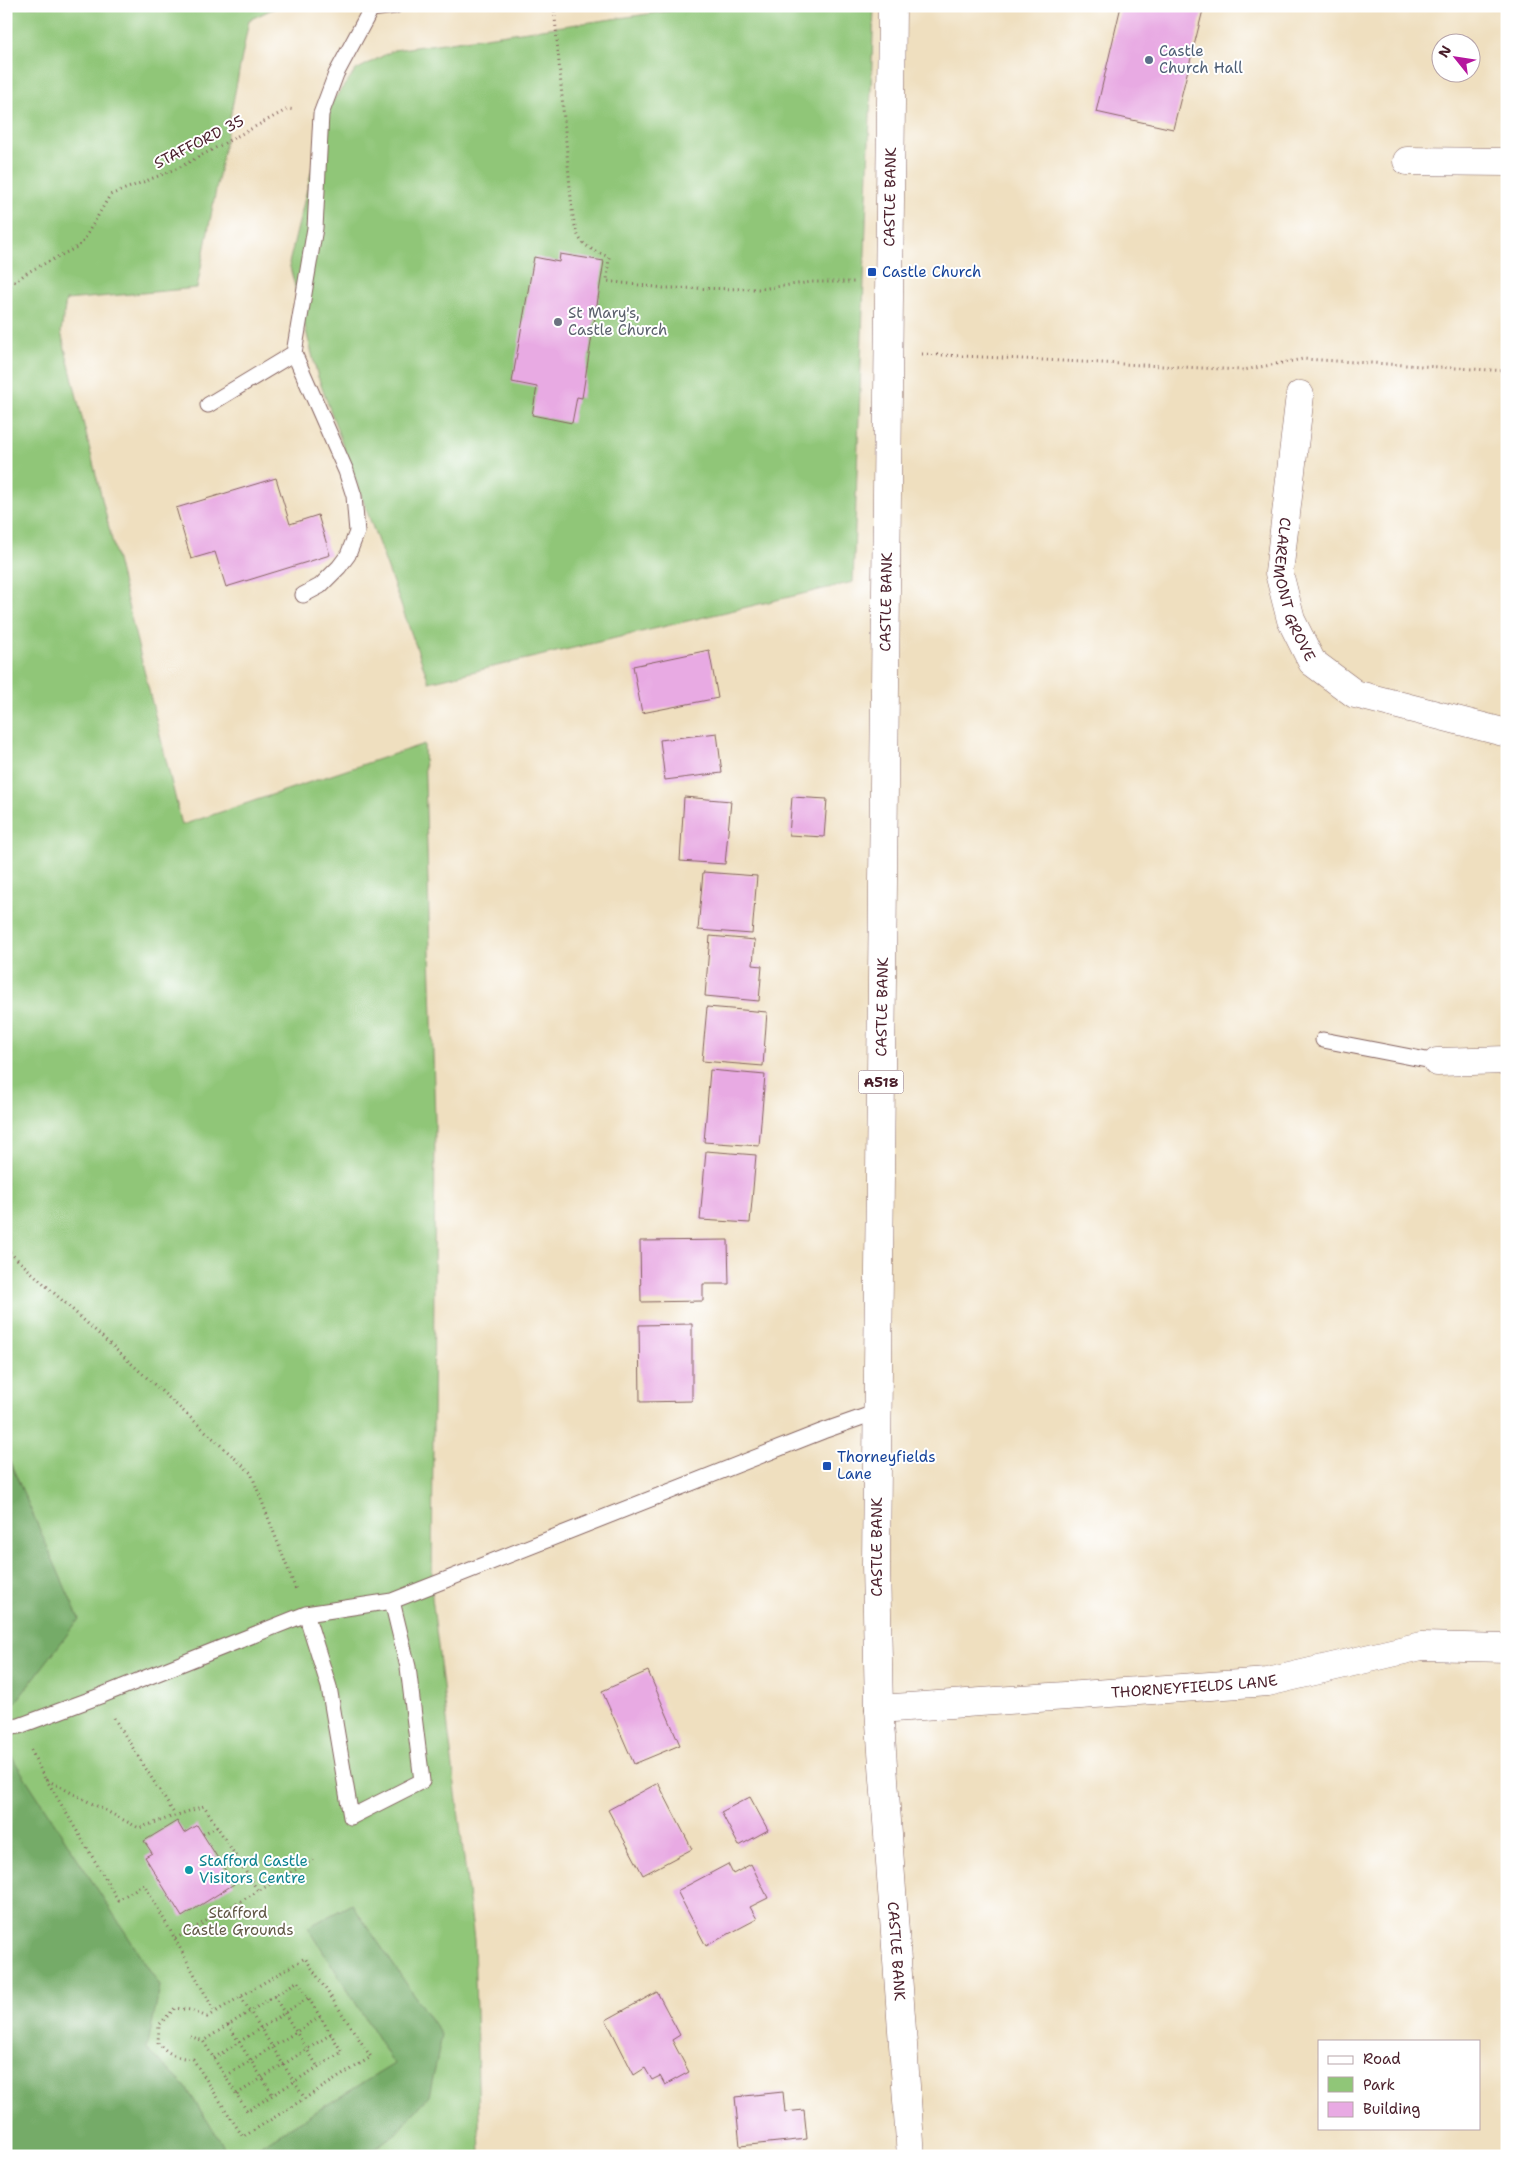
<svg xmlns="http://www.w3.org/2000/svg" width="1513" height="2162" font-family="'Shantell Sans',sans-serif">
  <rect width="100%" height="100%" fill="#fff"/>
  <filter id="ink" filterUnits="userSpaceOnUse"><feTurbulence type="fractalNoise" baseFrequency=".02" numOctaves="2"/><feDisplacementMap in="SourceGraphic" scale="10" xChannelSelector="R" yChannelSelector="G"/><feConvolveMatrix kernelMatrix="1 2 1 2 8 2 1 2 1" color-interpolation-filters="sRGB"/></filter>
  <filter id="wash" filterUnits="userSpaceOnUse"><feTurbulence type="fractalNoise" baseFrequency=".0096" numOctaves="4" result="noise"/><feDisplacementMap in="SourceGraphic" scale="20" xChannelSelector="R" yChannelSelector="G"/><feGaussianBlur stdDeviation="1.12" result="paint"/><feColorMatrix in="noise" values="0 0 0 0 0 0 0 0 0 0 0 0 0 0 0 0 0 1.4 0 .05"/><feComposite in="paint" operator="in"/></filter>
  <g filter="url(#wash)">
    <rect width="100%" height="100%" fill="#efdfbf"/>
    <path fill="#90c678" stroke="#6d7252" d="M6,6H279L249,20L197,288L66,300L61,332L182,825L424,744L435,1122L432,1597L474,1940L480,2156H6Z
      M704,6H874L853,582L429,682L317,374L289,263L327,108L356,70L394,50Z"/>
    <path fill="#74ab68" stroke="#5f654a" d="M6,1453L79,1619L6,1715Z
      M6,1748L160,1986L147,2049L185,2086L230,2156H6Z
      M352,1904L442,2036L429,2096L395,2134L364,2156H243L394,2064L308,1927Z"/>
    <g id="blocks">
      <path fill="#e8aae3" d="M1121,6H1204L1173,129L1096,112Z
        M560,254L604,261L582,398L577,397L572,423L532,415L537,387L512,382L534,257L559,262Z
        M276,478L290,524L318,515L330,555L226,587L215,552L191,559L176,508Z
        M709,650L718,698L642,713L633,666Z
        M717,733L722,773L665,780L660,740Z
        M684,797L731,801L725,864L680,861Z
        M792,797L827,799L824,837L789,835Z
        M703,872L757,876L752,934L698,930Z
        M710,936L755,940L753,965L762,966L759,1001L705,996Z
        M707,1007L767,1012L763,1066L702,1061Z
        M710,1070L765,1075L759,1146L704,1142Z
        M706,1151L756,1155L750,1223L700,1220Z
        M728,1240L729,1284H703V1301L641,1302L640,1241Z
        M692,1324V1401L640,1402L639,1325Z
        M648,1671L680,1745L634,1764L602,1691Z
        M658,1783L692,1849L643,1875L608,1810Z
        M750,1797L768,1830L739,1846L721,1812Z
        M177,1821L184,1833L197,1825L234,1884L182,1917L145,1857L152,1853L144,1841Z
        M728,1864L733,1874L751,1864L768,1898L750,1907L757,1919L706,1946L677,1891Z
        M657,1992L680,2035L672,2040L689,2072L665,2085L660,2076L652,2080L645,2068L634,2075L606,2020Z
        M783,2092L785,2112L804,2110L807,2139L740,2146L735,2097Z"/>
    </g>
  </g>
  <g filter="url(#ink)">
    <use href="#blocks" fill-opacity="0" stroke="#84625f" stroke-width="1"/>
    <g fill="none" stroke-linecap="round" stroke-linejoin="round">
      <defs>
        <path id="service" d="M208,405L294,353
          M303,595L320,586L339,567L348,555L357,532L354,496L346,471L294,353L315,228L321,114L336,74L371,9L395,6
          M1323,1040L1437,1062
          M392,1601L408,1667L422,1781L351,1817L329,1687L306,1614L392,1601L823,1431L877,1412
          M6,1728L19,1726L100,1696L306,1614"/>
        <g id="minor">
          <path d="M1407,161L1507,162"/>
          <path id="s1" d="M1300,395L1279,573L1291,620L1312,662L1355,694L1507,733"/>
          <path d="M1437,1062L1507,1060"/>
          <path id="s2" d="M879,1709L1268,1682L1421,1646L1507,1648"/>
        </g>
        <g id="trunk">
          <path id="s3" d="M892,6L876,1564L879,1709L911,2156"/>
        </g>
      </defs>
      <use href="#service" stroke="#84625f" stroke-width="17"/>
      <use href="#minor" stroke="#84625f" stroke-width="29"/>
      <use href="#trunk" stroke="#84625f" stroke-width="29"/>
      <path stroke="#84625f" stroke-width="3" stroke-dasharray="1 4" stroke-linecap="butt" d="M554,6L572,210C577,242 580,245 609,257L607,281L663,288L760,289L812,282H856
        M6,288L28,272L81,245L110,195L176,169L288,109L295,110
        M922,354L1244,370L1303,359L1507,371
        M6,1249L251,1473L296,1590
        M114,1718L175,1815
        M31,1750L45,1779L139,1828L204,1806L258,1891L313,1860
        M46,1779L118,1900L144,1884L175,1939L258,1891
        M203,1834L218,1826
        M175,1939L215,2012L305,1958L371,2057L243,2137L193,2059C178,2058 169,2055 158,2043L159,2025L175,2008L191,2010L207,2017L215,2012
        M274,1996L318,2067
        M241,1997L305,2099
        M228,2025L273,2095
        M190,2036L203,2041L247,2111L342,2052L298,1981L203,2041
        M214,2058L308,1998
        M226,2076L320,2017
        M237,2094L331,2034"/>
      <use href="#service" stroke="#fff" stroke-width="15"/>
      <use href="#minor" stroke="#fff" stroke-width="28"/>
      <use href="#trunk" stroke="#fff" stroke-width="28"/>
    </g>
  </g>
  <circle fill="#5c6f8a" stroke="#fff" stroke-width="2" cx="1149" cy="60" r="5"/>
  <g fill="#1a4fb4" stroke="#fff" stroke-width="2">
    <rect x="867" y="267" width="10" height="10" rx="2.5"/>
    <rect x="822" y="1461" width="10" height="10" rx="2.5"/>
  </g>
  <circle fill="#6b7280" stroke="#fff" stroke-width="2" cx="558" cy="322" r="5"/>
  <circle fill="#0f9aa8" stroke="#fff" stroke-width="2" cx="189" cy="1870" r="5"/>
  <g text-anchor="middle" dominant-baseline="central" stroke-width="4" stroke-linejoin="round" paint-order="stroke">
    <rect fill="#fff" stroke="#80626b" stroke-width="1" x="858.5" y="1070.5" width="45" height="23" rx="4"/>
    <g font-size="14" font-weight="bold" fill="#4a1f2b">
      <text x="881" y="1082">A518</text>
    </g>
    <g font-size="15" fill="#4e5e75" stroke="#fff" text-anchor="start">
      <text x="1159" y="51">Castle<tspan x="1159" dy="17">Church Hall</tspan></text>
    </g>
    <g font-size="15" fill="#4a1f2b" stroke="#fff">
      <text transform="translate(199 142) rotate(-27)">STAFFORD 35</text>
      <text transform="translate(890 197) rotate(-89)">CASTLE BANK</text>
      <text stroke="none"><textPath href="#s1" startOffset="198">CLAREMONT GROVE</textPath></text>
      <text transform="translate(886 602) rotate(-89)">CASTLE BANK</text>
      <text transform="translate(882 1007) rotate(-89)">CASTLE BANK</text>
      <text transform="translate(877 1547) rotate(-90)">CASTLE BANK</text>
      <text stroke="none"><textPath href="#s2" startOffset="316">THORNEYFIELDS LANE</textPath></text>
      <text stroke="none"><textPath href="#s3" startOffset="1946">CASTLE BANK</textPath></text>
    </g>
    <g font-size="15" fill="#164399" stroke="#fff" text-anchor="start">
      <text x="882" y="272">Castle Church</text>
      <text x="837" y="1457">Thorneyfields<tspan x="837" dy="17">Lane</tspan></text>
    </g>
    <g font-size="15" fill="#5b616d" stroke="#fff" text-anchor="start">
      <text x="568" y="313">St Mary's,<tspan x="568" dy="17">Castle Church</tspan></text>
    </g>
    <g font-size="15" fill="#0d838f" stroke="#fff" text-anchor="start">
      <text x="199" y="1861">Stafford Castle<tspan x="199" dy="17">Visitors Centre</tspan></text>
    </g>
    <g font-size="15" fill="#625946" stroke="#fff">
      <text x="238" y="1913">Stafford<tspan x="238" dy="17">Castle Grounds</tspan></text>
    </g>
  </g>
  <rect width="1513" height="2162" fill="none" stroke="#fff" stroke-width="25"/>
  <rect x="1318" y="2040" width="162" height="90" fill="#ffffff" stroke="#b7a5aa"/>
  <rect x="1328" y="2056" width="25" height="8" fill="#ffffff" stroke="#b7a5aa"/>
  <text x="1363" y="2064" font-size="15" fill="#4a1f2b">Road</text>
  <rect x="1328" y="2077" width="25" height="15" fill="#90c678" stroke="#b7a5aa"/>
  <text x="1363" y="2090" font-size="15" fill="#4a1f2b">Park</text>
  <rect x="1328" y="2102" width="25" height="15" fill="#e8aae3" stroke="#b7a5aa"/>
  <text x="1363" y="2114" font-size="15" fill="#4a1f2b">Building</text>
  <g transform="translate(1456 58) rotate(300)"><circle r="24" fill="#ffffff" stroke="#b7a5aa"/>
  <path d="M0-4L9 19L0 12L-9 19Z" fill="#b5179e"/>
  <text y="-8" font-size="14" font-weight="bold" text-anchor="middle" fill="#4a1f2b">N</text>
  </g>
</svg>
